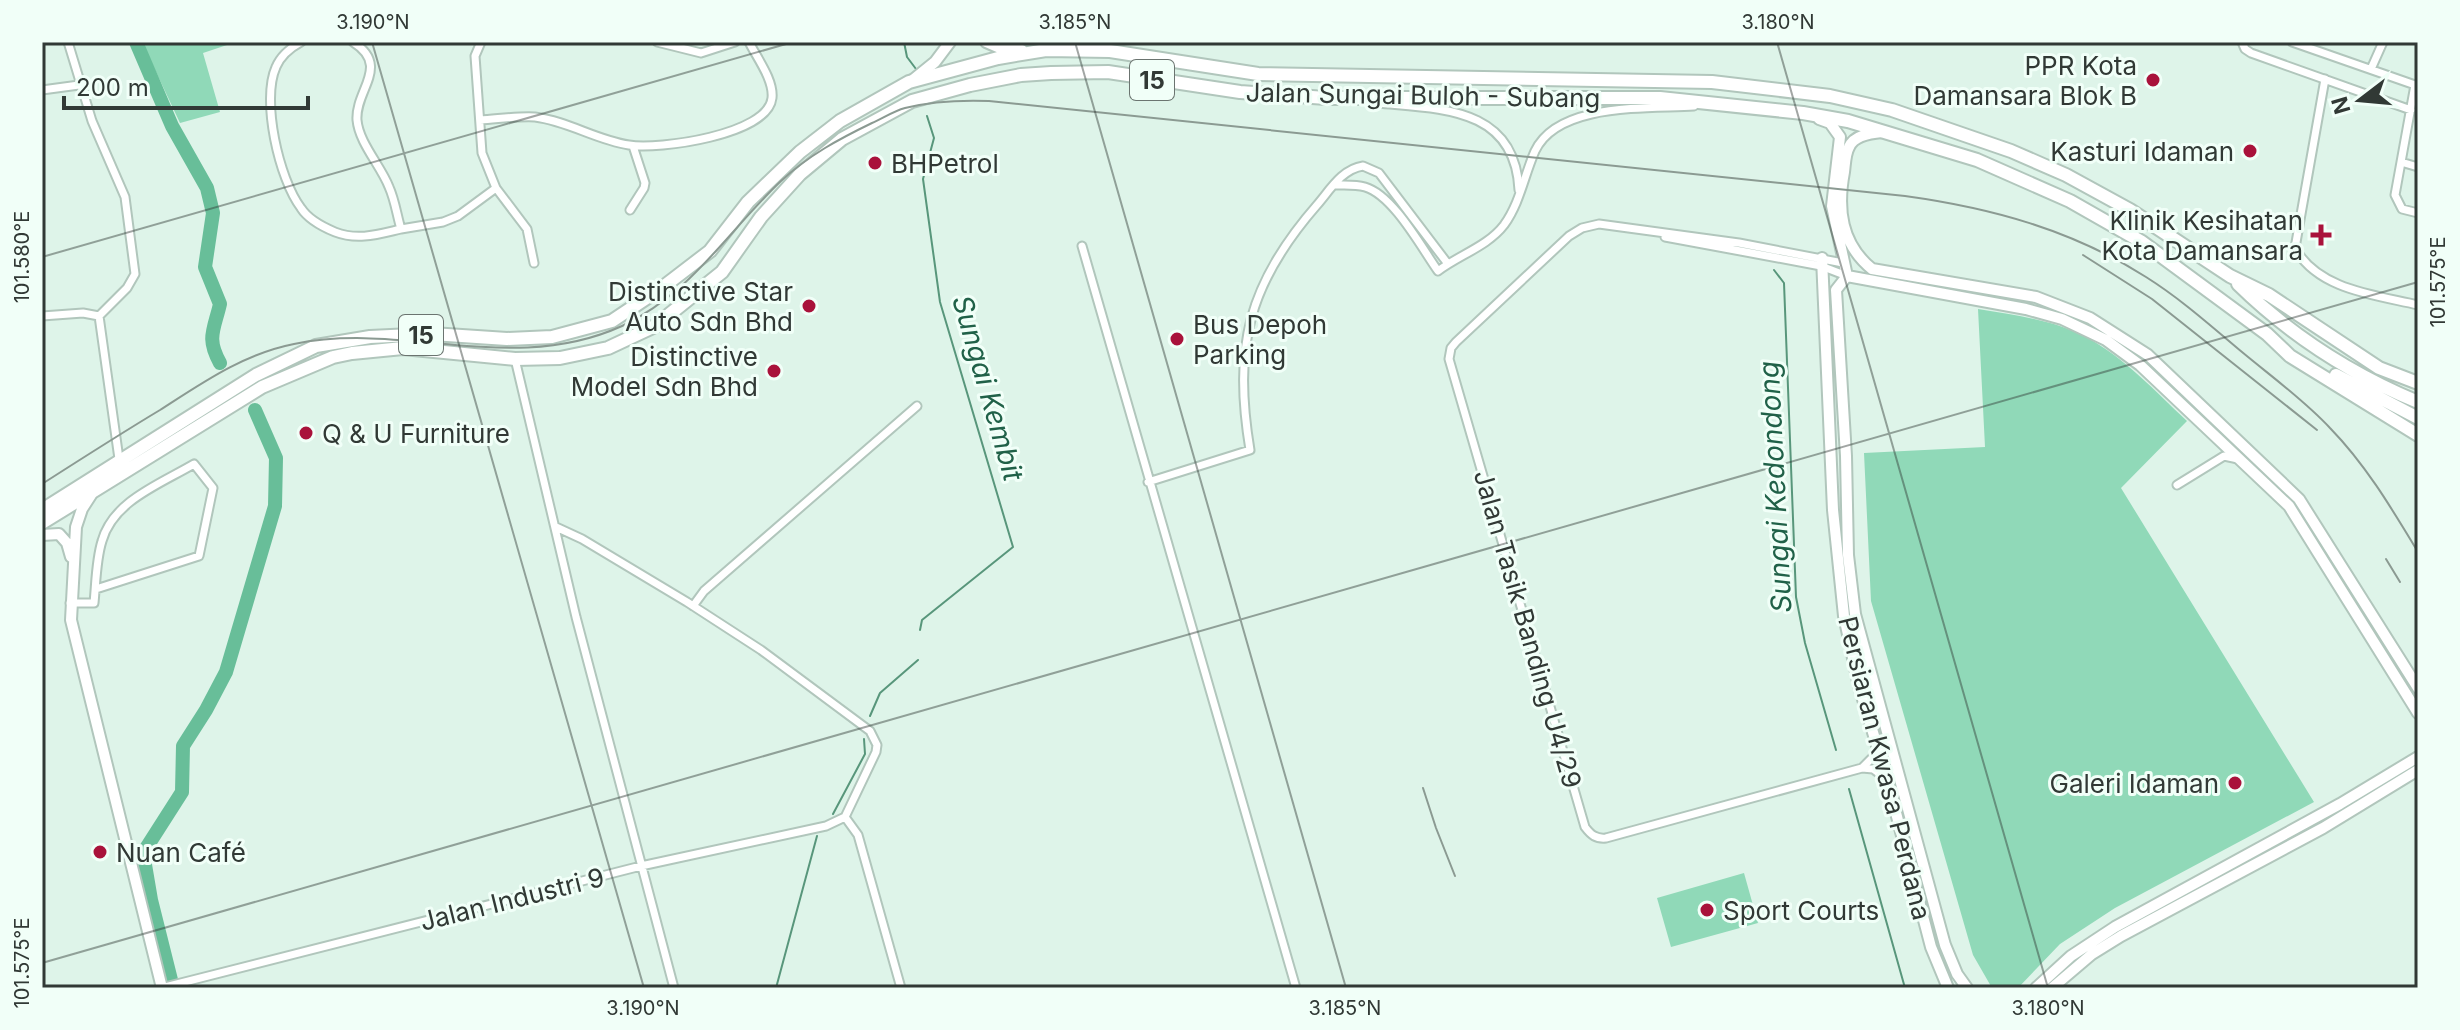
<svg xmlns="http://www.w3.org/2000/svg" width="2460" height="1030" font-family="Inter,sans-serif">
  <rect width="100%" height="100%" fill="#def4e9"/>
  <path fill="#90d9b8" d="M142,42H236L203,53L220,112L180,123Z
    M1978,309C2014,315 2054,320 2086,337C2125,358 2155,391 2187,421L2121,488L2314,802L2115,908L2060,944L2018,988H1992L1973,955L1871,601L1864,453L1985,447Z
    M1744,873L1758,923L1671,947L1657,898Z"/>
  <g fill="none" stroke-linecap="round" stroke-linejoin="round">
    <path stroke="#58967b" stroke-width="2" d="M904,42L907,57L916,69
      M1774,270L1784,283L1796,597L1805,643L1836,750
      M920,630L922,620L1013,547L940,302L923,179L934,138L927,116
      M870,716L880,693L918,660
      M1849,789L1905,988
      M833,814L865,754L864,739
      M776,988L817,836"/>
    <path stroke="#68be99" stroke-width="14" d="M136,42L172,126L207,188L213,213L205,267L220,304C214,330 206,338 220,363
      M173,988L151,900L143,853L182,792L183,746L206,710L226,672L275,506L276,458L255,410"/>
    <defs>
      <path id="street" d="M68,42L92,121L125,197L135,274L127,288L99,316
        M301,42C290,48 281,55 276,67C261,100 279,179 301,208C308,219 323,227 335,232C358,241 379,234 401,229C397,216 395,200 389,187C381,166 359,143 357,120C355,90 391,66 353,42
        M481,42L475,56L482,153L496,188L527,229L534,263
        M657,42L701,53L735,42
        M2242,42L2245,49L2251,53L2411,110
        M2292,42L2418,86
        M2371,69L2383,42
        M2325,79L2295,248C2318,290 2376,295 2418,305
        M2415,85L2395,195L2402,209L2418,213
        M42,90L79,85
        M1378,103C1441,109 1515,107 1519,190
        M480,120C498,119 517,116 535,117C568,121 596,140 629,145C658,150 768,135 772,98C774,80 757,58 749,42
        M2401,162L2418,167
        M1334,185C1344,185 1355,184 1365,187C1393,195 1421,247 1438,271C1459,255 1488,246 1504,225C1520,203 1524,176 1535,151C1558,102 1649,109 1694,106
        M630,210L644,188L645,183L633,146
        M401,229L443,222L458,216L496,188
        M1665,237L1821,266L1847,276
        M1082,246L1296,988
        M1843,263L1739,243L1599,224L1582,228L1569,236L1456,342L1451,348L1449,359L1585,827C1591,835 1596,839 1606,838L1862,768L1873,769L1884,777
        M42,316L83,313L99,316L119,459
        M515,359L576,617L674,988
        M1148,482L1250,450C1233,347 1248,284 1317,205C1330,190 1342,169 1363,166L1379,173L1448,264
        M2177,485L2224,456L2238,459
        M556,527L582,539L687,602L761,650L870,731L877,745L876,752L845,817
        M70,603H94C96,583 96,560 102,541C113,501 160,484 194,464L213,488L199,556L96,589
        M693,606L704,591L917,406
        M1862,768L1874,756L1877,748
        M845,817L858,835L901,988
        M161,988L641,866L826,826L845,817"/>
      <path id="secondary" d="M986,42L1002,49L1022,50
        M914,79L935,62L950,42
        M1819,119L1830,123L1840,137L1832,206L1847,276
        M1882,132C1871,133 1854,135 1849,147C1845,154 1845,165 1844,172C1837,209 1841,244 1872,269L2036,297L2090,318L2148,355L2299,499L2418,688
        M1822,258L1833,510L1844,616L1859,686L1888,782L1931,947L1948,988
        M1847,276L2026,309L2062,319L2106,340L2140,365L2289,506L2418,713
        M1847,276L1836,290L1846,456L1848,555L1855,614L1945,945L1957,974L1967,988
        M91,495L82,509L76,527L71,620L162,988
        M42,535L59,534L67,543L71,557
        M2036,988L2071,956L2115,927L2340,804L2418,757
        M2052,988L2092,954L2121,936L2323,828L2418,770"/>
      <path id="highway" d="M2238,284C2289,334 2351,374 2418,402
        M2336,375L2418,418
        M42,510L256,375L316,346L370,337L432,334L507,339L552,337L612,321L663,287L710,251L748,202L800,152L840,121L909,82L998,58L1046,50L1110,51L1258,74L1712,82L1830,96L1892,110L2011,151L2066,175L2130,210L2230,276L2269,295L2379,368L2418,383
        M42,523L262,387L333,357L352,353L403,348L515,359L560,358L608,348L655,326L722,272L761,217L800,174L842,139L912,101L970,85L1021,75L1051,73L1108,72L1240,92L1326,98H1660L1803,113L1848,121L1977,160L2070,201L2142,242L2267,334L2290,356L2418,435"/>
    </defs>
    <use href="#street" stroke="#b1c6bc" stroke-width="11"/>
    <use href="#secondary" stroke="#b1c6bc" stroke-width="14"/>
    <use href="#highway" stroke="#b1c6bc" stroke-width="16"/>
    <use href="#street" stroke="#fff" stroke-width="7"/>
    <use href="#secondary" stroke="#fff" stroke-width="10"/>
    <use href="#highway" stroke="#fff" stroke-width="12"/>
    <path stroke="#8b9a92" stroke-width="2" d="M2083,255L2152,299L2317,430
      M42,484C81,459 120,434 160,410C202,383 243,354 294,344C404,321 512,376 622,326C691,294 728,231 781,181C809,155 839,139 872,123C883,118 894,111 905,108C933,101 961,100 989,101L1905,196C1992,208 2072,230 2146,277C2181,299 2211,326 2242,352C2272,377 2304,400 2330,428C2366,465 2392,509 2418,552
      M2386,559L2400,582
      M1423,788L1436,828L1455,876"/>
  </g>
  <path fill="none" stroke="#313935" stroke-width="2" stroke-opacity="0.45" d="M372,42L644,988M1075,42L1346,988M1777,42L2048,988M42,257L793,42M42,963L2418,282"/>
  <g fill="#a9123b" stroke="#f1fff8" stroke-width="3">
    <circle cx="2153" cy="80" r="8"/>
    <circle cx="2250" cy="151" r="8"/>
    <circle cx="875" cy="163" r="8"/>
    <path d="M2317 223h8v8h8v8h-8v8h-8v-8h-8v-8h8z"/>
    <circle cx="809" cy="306" r="8"/>
    <circle cx="1177" cy="339" r="8"/>
    <circle cx="774" cy="371" r="8"/>
    <circle cx="306" cy="433" r="8"/>
    <circle cx="2235" cy="783" r="8"/>
    <circle cx="100" cy="852" r="8"/>
    <circle cx="1707" cy="910" r="8"/>
  </g>
  <g text-anchor="middle" dominant-baseline="central" stroke-width="6" stroke-linejoin="round" paint-order="stroke">
    <g fill="#f1fff8" stroke="#6b7470" stroke-width="2">
      <rect x="1130" y="60" width="44" height="40" rx="6"/>
      <rect x="399" y="315" width="44" height="40" rx="6"/>
    </g>
    <g font-size="24" font-weight="bold" fill="#313935">
      <text x="1152" y="80">15</text>
      <text x="421" y="335">15</text>
    </g>
    <g font-size="26" fill="#313935" stroke="#f1fff8" text-anchor="end">
      <text x="2137" y="65">PPR Kota<tspan x="2137" dy="30">Damansara Blok B</tspan></text>
      <text x="2234" y="151">Kasturi Idaman</text>
      <text x="891" y="163" text-anchor="start">BHPetrol</text>
      <text x="2303" y="220">Klinik Kesihatan<tspan x="2303" dy="30">Kota Damansara</tspan></text>
      <text x="793" y="291">Distinctive Star<tspan x="793" dy="30">Auto Sdn Bhd</tspan></text>
      <text x="1193" y="324" text-anchor="start">Bus Depoh<tspan x="1193" dy="30">Parking</tspan></text>
      <text x="758" y="356">Distinctive<tspan x="758" dy="30">Model Sdn Bhd</tspan></text>
      <text x="322" y="433" text-anchor="start">Q &amp; U Furniture</text>
      <text x="2219" y="783">Galeri Idaman</text>
      <text x="116" y="852" text-anchor="start">Nuan Café</text>
      <text x="1723" y="910" text-anchor="start">Sport Courts</text>
    </g>
    <g font-size="26" fill="#313935" stroke="#f1fff8">
      <text transform="translate(1423 95) rotate(1)">Jalan Sungai Buloh - Subang</text>
      <text transform="translate(1528 629) rotate(74)">Jalan Tasik Banding U4/29</text>
      <text transform="translate(1885 768) rotate(76)">Persiaran Kwasa Perdana</text>
      <text transform="translate(512 899) rotate(-14)">Jalan Industri 9</text>
    </g>
    <g font-size="28" font-style="italic" fill="#206148" stroke="#f1fff8">
      <text transform="translate(988 388) rotate(74)">Sungai Kembit</text>
      <text transform="translate(1775 487) rotate(-93)">Sungai Kedondong</text>
    </g>
  </g>
  <rect width="2460" height="1030" fill="none" stroke="#f1fff8" stroke-width="88"/>
  <g transform="translate(2360 100) rotate(254)" stroke="#f1fff8" stroke-width="6" paint-order="stroke">
  <path d="M0-6L14 30L0 20L-14 30Z" fill="#313935"/>
  <text y="-12" font-size="22" font-weight="bold" text-anchor="middle" fill="#313935">N</text>
  </g>
  <path d="M64 96v12h244v-12" fill="none" stroke="#313935" stroke-width="4"/>
  <text x="76" y="96" font-size="24" fill="#313935" stroke="#f1fff8" stroke-width="6" paint-order="stroke">200 m</text>
  <rect x="44" y="44" width="2372" height="942" fill="none" stroke="#313935" stroke-width="3"/>
  <g font-size="20" text-anchor="middle" fill="#313935">
    <text x="373" y="29">3.190°N</text>
    <text x="1075" y="29">3.185°N</text>
    <text x="1778" y="29">3.180°N</text>
    <text transform="translate(22 257) rotate(-90)" y="7">101.580°E</text>
    <text transform="translate(2438 282) rotate(-90)" y="7">101.575°E</text>
    <text transform="translate(22 963) rotate(-90)" y="7">101.575°E</text>
    <text x="643" y="1015">3.190°N</text>
    <text x="1345" y="1015">3.185°N</text>
    <text x="2048" y="1015">3.180°N</text>
  </g>
</svg>
